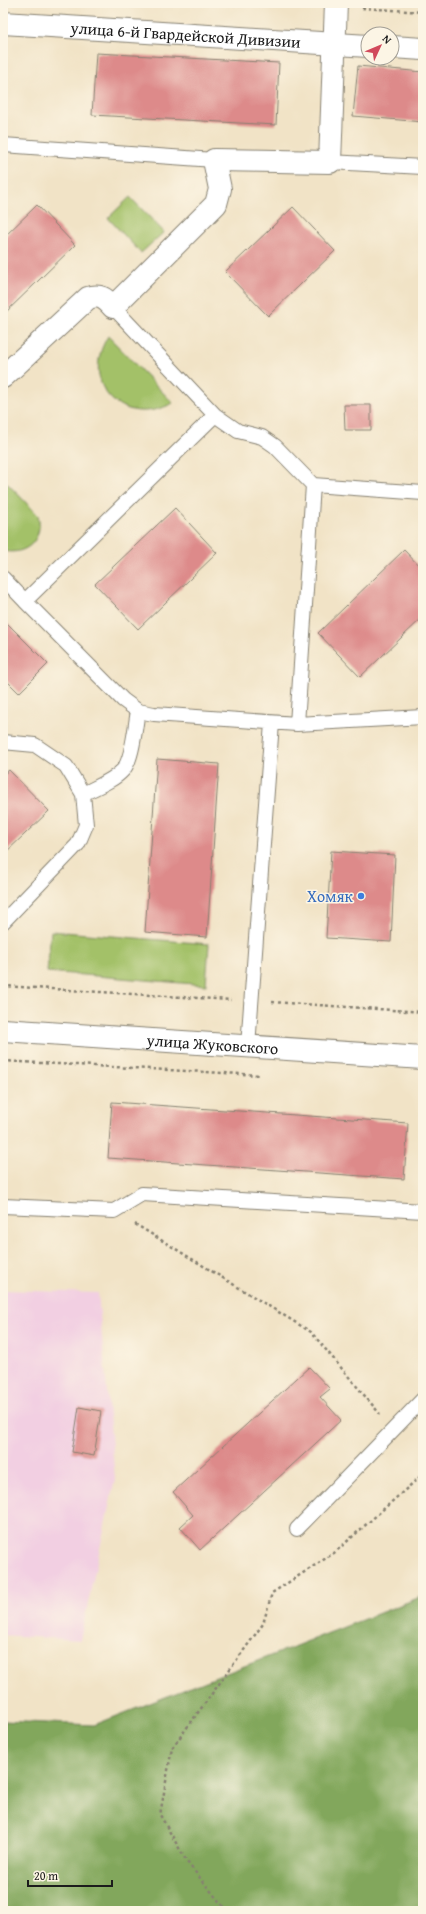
<svg xmlns="http://www.w3.org/2000/svg" width="426" height="1914" font-family="'Gentium Book Plus',serif">
  <rect width="100%" height="100%" fill="#fcf5e5"/>
  <filter id="ink" filterUnits="userSpaceOnUse"><feTurbulence type="fractalNoise" baseFrequency=".025" numOctaves="2"/><feDisplacementMap in="SourceGraphic" scale="8" xChannelSelector="R" yChannelSelector="G"/><feConvolveMatrix kernelMatrix="1 2 1 2 8 2 1 2 1" color-interpolation-filters="sRGB"/></filter>
  <filter id="wash" filterUnits="userSpaceOnUse"><feTurbulence type="fractalNoise" baseFrequency=".012" numOctaves="4" result="noise"/><feDisplacementMap in="SourceGraphic" scale="16" xChannelSelector="R" yChannelSelector="G"/><feGaussianBlur stdDeviation="0.9" result="paint"/><feColorMatrix in="noise" values="0 0 0 0 0 0 0 0 0 0 0 0 0 0 0 0 0 1.4 0 .05"/><feComposite in="paint" operator="in"/></filter>
  <g filter="url(#wash)">
    <rect width="100%" height="100%" fill="#f1e3c6"/>
    <path fill="#f2cfe2" d="M3,1290L98,1293L115,1479L80,1640L3,1635Z"/>
    <path fill="#a3c168" stroke="#606e42" d="M130,197L164,232L141,253L108,218Z
      M108,336L173,403C123,430 78,385 108,336Z
      M3,479L38,515C44,539 27,556 3,551Z
      M51,931L209,944L206,985L47,972Z"/>
    <path fill="#82a75c" stroke="#4f623c" d="M423,1596V1911H3V1721L94,1725Z"/>
    <g id="blocks">
      <path fill="#dd8a8a" d="M96,53L279,63L276,125L92,115Z
        M358,66L423,72V122L353,116Z
        M37,205L75,245L3,315V238Z
        M293,207L335,251L268,316L225,272Z
        M344,405H371V430H345Z
        M175,508L217,553L138,629L95,584Z
        M404,550L423,570V617L360,677L318,633Z
        M7,623L48,664L19,693L3,677V627Z
        M157,759L219,764L207,937L145,932Z
        M9,770L49,811L3,855V775Z
        M331,851L395,855L391,942L326,938Z
        M112,1102L408,1123L404,1179L108,1158Z
        M309,1367L330,1389L320,1397L341,1420L200,1550L180,1527L193,1515L173,1492Z
        M79,1407L101,1411L94,1456L72,1452Z"/>
    </g>
  </g>
  <g filter="url(#ink)">
    <use href="#blocks" fill-opacity="0" stroke="#868071" stroke-width="1"/>
    <g fill="none" stroke-linecap="round" stroke-linejoin="round">
      <defs>
        <path id="lane" d="M3,145L214,160
          M330,162L423,167
          M113,307L215,415L238,431L262,437L275,446L313,485L423,493
          M3,578L25,601L215,415
          M25,601L123,700L138,711L154,714L297,724L423,717
          M297,724L313,485
          M3,742L35,745L66,766L83,794L86,825L78,844L3,922
          M83,794C96,787 113,781 123,770C133,759 135,726 138,711
          M248,1046L272,723
          M3,1206L114,1211L142,1194L423,1211
          M297,1529L423,1399"/>
        <g id="street">
          <path id="s1" d="M3,23L368,46"/>
          <path d="M392,47L423,49"/>
          <path d="M3,377L88,298C100,294 105,298 113,307L216,204L220,189L214,160L330,162L336,3"/>
          <path id="s2" d="M3,1030L423,1058"/>
        </g>
      </defs>
      <use href="#lane" stroke="#868071" stroke-width="16"/>
      <use href="#street" stroke="#868071" stroke-width="24"/>
      <path stroke="#868071" stroke-width="2.5" stroke-dasharray="3 3" stroke-linecap="butt" d="M257,3L311,6
        M362,8L423,12
        M3,986L231,1000
        M272,1002L423,1012
        M3,1061L260,1075
        M135,1224L311,1332L380,1414
        M227,1911L187,1862L160,1815L172,1748L263,1624L272,1593L334,1553L423,1474"/>
      <use href="#lane" stroke="#fff" stroke-width="14"/>
      <use href="#street" stroke="#fff" stroke-width="22"/>
    </g>
  </g>
  <circle fill="#3f7fe0" stroke="#fcf5e5" stroke-width="1.5" cx="361" cy="896" r="4"/>
  <g text-anchor="middle" dominant-baseline="central" stroke-width="3" stroke-linejoin="round" paint-order="stroke">
    <g font-size="16" fill="#1c1c1c" stroke="#fcf5e5">
      <text stroke="none"><textPath href="#s1" startOffset="183">улица 6-й Гвардейской Дивизии</textPath></text>
      <text stroke="none"><textPath href="#s2" startOffset="210">улица Жуковского</textPath></text>
    </g>
    <g font-size="16" fill="#366cbe" stroke="#fcf5e5" text-anchor="end">
      <text x="353" y="896">Хомяк</text>
    </g>
  </g>
  <rect width="426" height="1914" fill="none" stroke="#fcf5e5" stroke-width="16"/>
  <g transform="translate(380 46) rotate(46)"><circle r="19" fill="#fcf5e5" stroke="#a29e95"/>
  <path d="M0-3L7 15L0 10L-7 15Z" fill="#d1495b"/>
  <text y="-6" font-size="11" font-weight="bold" text-anchor="middle" fill="#1c1c1c">N</text>
  </g>
  <path d="M28 1880v6h84v-6" fill="none" stroke="#1c1c1c" stroke-width="2"/>
  <text x="34" y="1880" font-size="12" fill="#1c1c1c" stroke="#fcf5e5" stroke-width="3" paint-order="stroke">20 m</text>
</svg>
